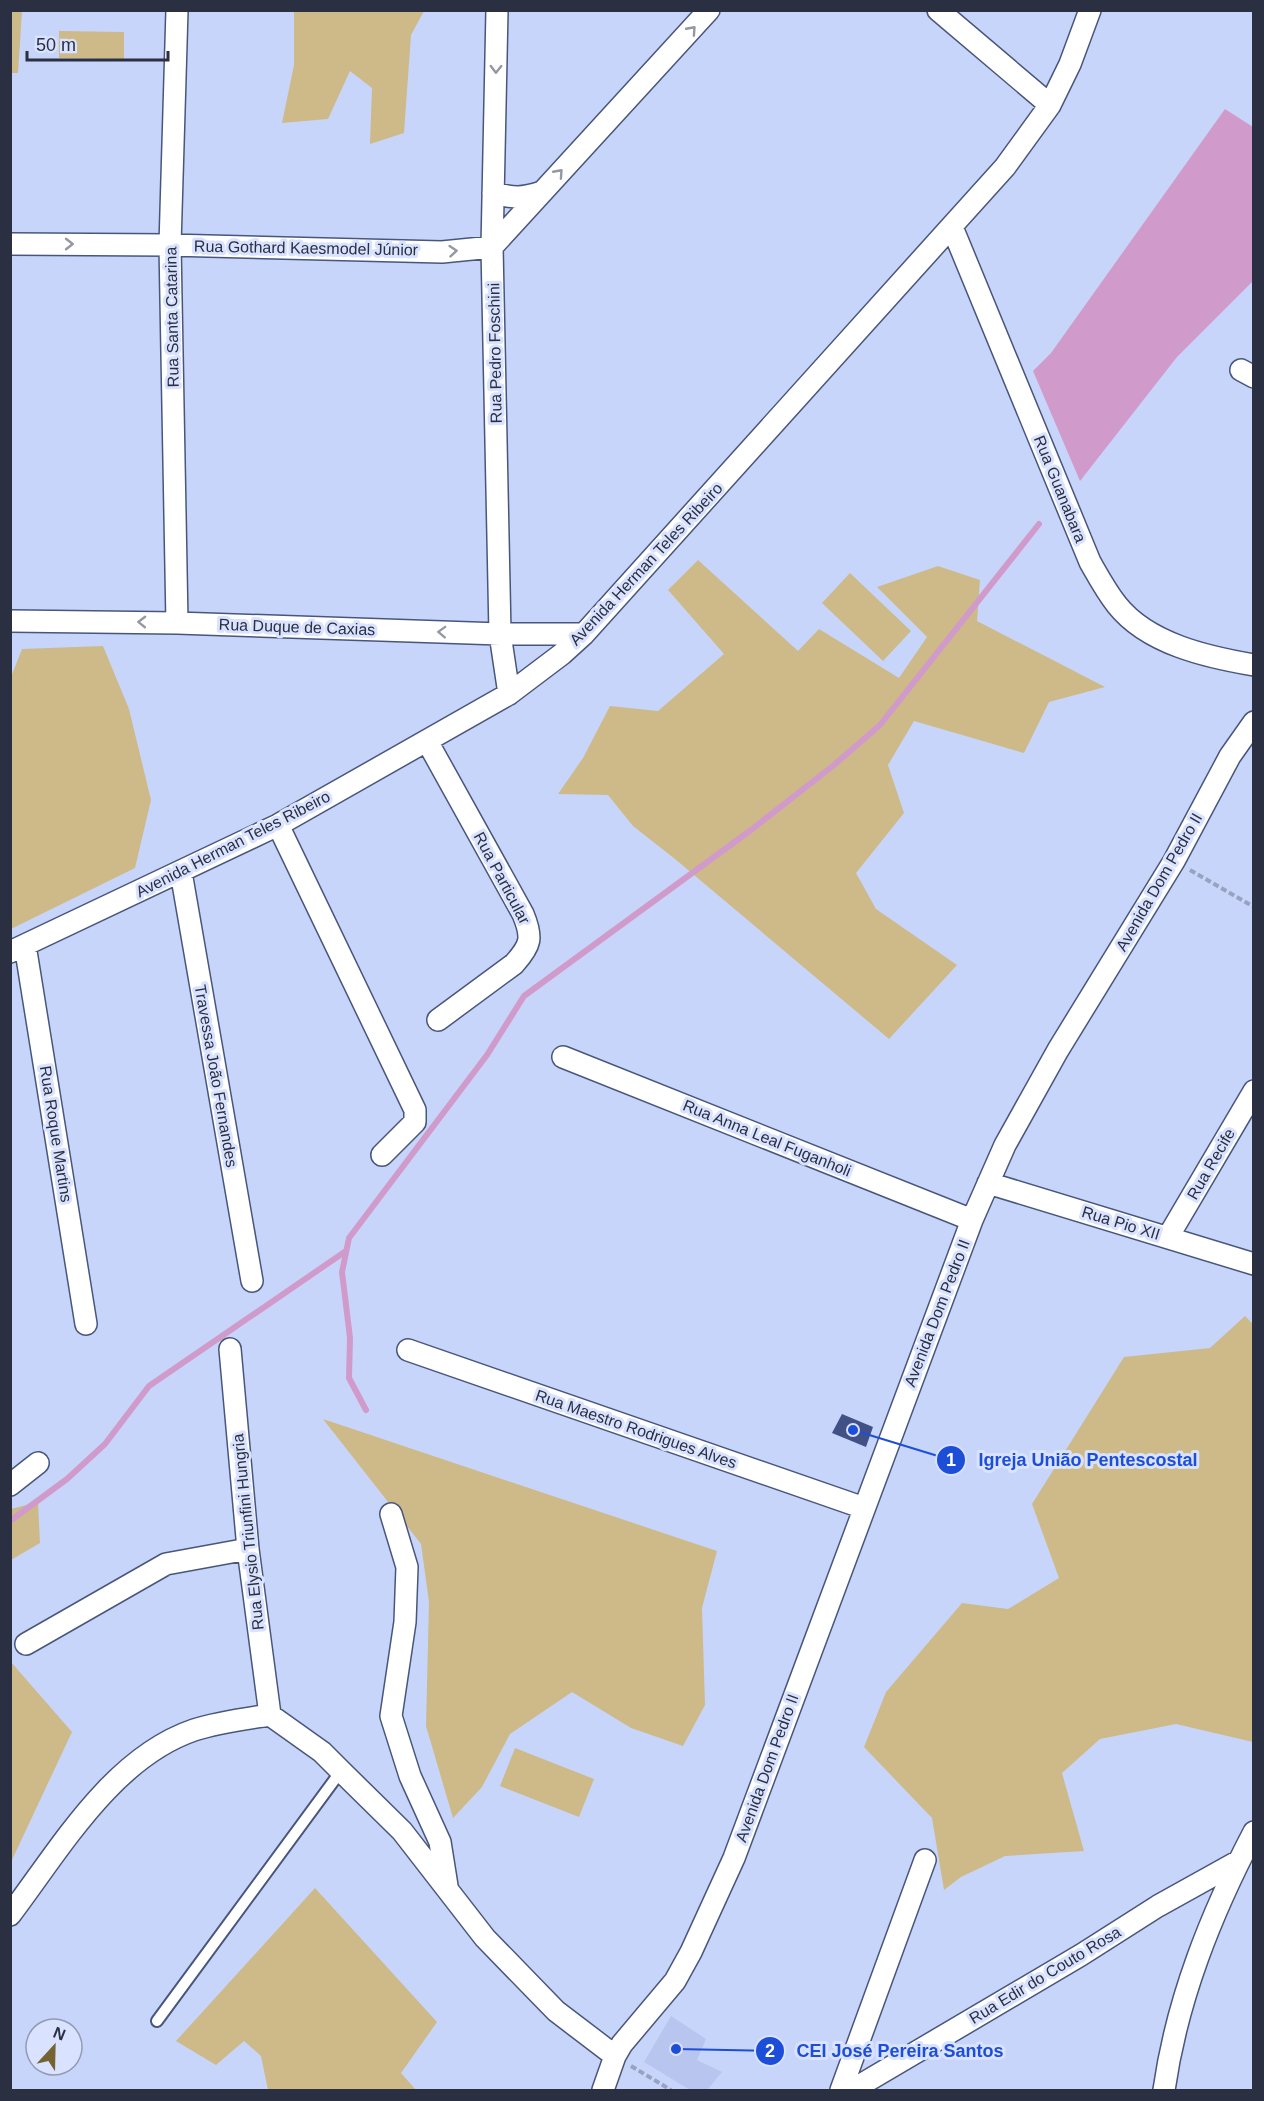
<svg xmlns="http://www.w3.org/2000/svg" width="1264" height="2101" font-family="Helvetica,sans-serif">
  <rect width="100%" height="100%" fill="#c8d5fa"/>
  <path fill="#b8c6ef" d="M671,2016L706,2039L697,2060L722,2072L707,2090H690L644,2062Z"/>
  <path fill="#cdba88" d="M11,10L22,11L18,73H11Z
    M294,11H424L411,35L404,133L370,144L372,88L350,71L328,119L282,123L294,65Z
    M59,31L124,32V59L59,58Z
    M698,560L798,651L819,629L899,678L927,637L877,587L938,566L980,580L977,621L1105,687L1049,702L1024,753L914,721L888,765L904,813L856,873L876,909L957,965L889,1039L675,859L633,826L608,795L558,794L583,758L610,706L658,711L724,654L668,590Z
    M850,573L911,631L883,661L822,603Z
    M103,646L129,709L151,800L135,868L11,929V677L22,649Z
    M1245,1316L1254,1325L1253,1742L1176,1724L1100,1739L1062,1773L1084,1851L1005,1856L961,1877L944,1890L932,1818L864,1747L886,1692L962,1603L1008,1609L1059,1578L1032,1504L1124,1357L1210,1348Z
    M323,1419L717,1551L702,1608L705,1705L683,1746L631,1728L572,1692L510,1734L482,1787L453,1818L426,1726L429,1602L421,1544Z
    M38,1502L40,1543L11,1560V1509Z
    M11,1662L72,1732L11,1862Z
    M515,1748L594,1779L579,1817L500,1786Z
    M315,1888L437,2022L401,2073L416,2090H268L261,2056L244,2041L216,2065L176,2041Z"/>
  <path fill="#d09bca" d="M1225,109L1253,127V281L1177,357L1080,481L1033,371L1051,353Z"/>
  <g fill="none" stroke-linecap="round" stroke-linejoin="round">
    <path stroke="#d09bca" stroke-width="6" d="M366,1410L349,1378L350,1338L342,1272L349,1238L487,1055L524,996L751,830L834,765L880,725L1039,524
      M10,1521L67,1479L105,1444L149,1386L346,1251"/>
  </g>
  <path fill="#425185" d="M842,1414L873,1427L866,1447L832,1433Z"/>
  <g fill="none" stroke-linecap="round" stroke-linejoin="round">
    <defs>
      <path id="service" d="M157,2021L341,1771"/>
      <path id="minor" d="M497,10L492,247L500,634L509,694
        M938,10L1050,105
        M493,193C514,198 521,199 542,192
        M952,227L1090,562C1098,576 1106,591 1117,605C1148,644 1207,657 1254,665
        M10,244L170,245L442,252L492,247
        M492,247L709,10
        M1241,370L1254,377
        M10,621L177,623L500,634H584
        M177,623L170,245L177,10
        M427,741L523,914C533,938 531,945 514,964L438,1020
        M278,825L415,1110V1122L382,1155
        M181,872L252,1281
        M25,945L86,1324
        M10,952L278,825L509,694L562,654L584,634L1005,167L1050,105L1070,64L1090,10
        M563,1057L972,1220
        M988,1183L1254,1264
        M1168,1237L1254,1091
        M230,1349L248,1549L270,1715
        M408,1350L864,1508
        M10,1485L38,1463
        M391,1514L407,1567L405,1622L391,1716L410,1776L440,1842L447,1886
        M26,1644L166,1564L248,1549
        M10,1915C60,1849 112,1758 194,1730C219,1722 244,1719 270,1715L322,1752L341,1771L402,1831L485,1938L556,2011L615,2056
        M603,2090L615,2056L622,2044L675,1981L691,1952L734,1858L972,1220L1005,1145L1058,1050L1174,861L1230,756L1254,722
        M841,2090L925,1860
        M852,2090L1081,1955L1158,1906L1239,1861
        M1164,2090C1177,1999 1211,1914 1254,1832"/>
    </defs>
    <use href="#service" stroke="#49567c" stroke-width="14"/>
    <use href="#minor" stroke="#49567c" stroke-width="24"/>
    <path stroke="#98a3c1" stroke-width="4" stroke-dasharray="6 3" stroke-linecap="butt" d="M1190,870L1254,907
      M631,2066L671,2090"/>
    <use href="#service" stroke="#fff" stroke-width="10"/>
    <use href="#minor" stroke="#fff" stroke-width="21"/>
  </g>
  <defs><path id="oneway-chevron" d="M-2-3.5L2.5 0L-2 3.5" fill="none" stroke-width="1.6" stroke-linecap="round" stroke-linejoin="round" transform="scale(1.5)"/></defs>
  <g stroke="#9498a0">
    <use href="#oneway-chevron" transform="translate(692 30) rotate(-48)"/>
    <use href="#oneway-chevron" transform="translate(496 69) rotate(91)"/>
    <use href="#oneway-chevron" transform="translate(559 173) rotate(-48)"/>
    <use href="#oneway-chevron" transform="translate(69 244)"/>
    <use href="#oneway-chevron" transform="translate(453 251) rotate(-5)"/>
    <use href="#oneway-chevron" transform="translate(142 622) rotate(-179)"/>
    <use href="#oneway-chevron" transform="translate(442 632) rotate(-178)"/>
  </g>
  <g text-anchor="middle" dominant-baseline="central" stroke-width="6" stroke-linejoin="round" paint-order="stroke">
    <g font-size="16" fill="#2a3041" stroke="#d9e2fe">
      <text transform="translate(306 248) rotate(1)">Rua Gothard Kaesmodel Júnior</text>
      <text transform="translate(172 317) rotate(-91)">Rua Santa Catarina</text>
      <text transform="translate(495 353) rotate(-91)">Rua Pedro Foschini</text>
      <text transform="translate(1060 489) rotate(68)">Rua Guanabara</text>
      <text transform="translate(646 564) rotate(-47)">Avenida Herman Teles Ribeiro</text>
      <text transform="translate(297 627) rotate(2)">Rua Duque de Caxias</text>
      <text transform="translate(233 844) rotate(-27)">Avenida Herman Teles Ribeiro</text>
      <text transform="translate(502 878) rotate(62)">Rua Particular</text>
      <text transform="translate(1159 882) rotate(-60)">Avenida Dom Pedro II</text>
      <text transform="translate(216 1076) rotate(80)">Travessa João Fernandes</text>
      <text transform="translate(56 1134) rotate(81)">Rua Roque Martins</text>
      <text transform="translate(767 1138) rotate(22)">Rua Anna Leal Fuganholi</text>
      <text transform="translate(1211 1164) rotate(-60)">Rua Recife</text>
      <text transform="translate(1121 1223) rotate(17)">Rua Pio XII</text>
      <text transform="translate(937 1313) rotate(-69)">Avenida Dom Pedro II</text>
      <text transform="translate(636 1429) rotate(19)">Rua Maestro Rodrigues Alves</text>
      <text transform="translate(248 1532) rotate(-96)">Rua Elysio Triunfini Hungria</text>
      <text transform="translate(767 1768) rotate(-70)">Avenida Dom Pedro II</text>
      <text transform="translate(1045 1975) rotate(-31)">Rua Edir do Couto Rosa</text>
    </g>
  </g>
  <path fill="none" stroke="#1d4ed8" stroke-width="2" d="M853 1430L951 1460M676 2049L770 2051"/>
  <g fill="#1d4ed8" stroke="#d9e2fe" stroke-width="2">
    <circle cx="853" cy="1430" r="6"/>
    <circle cx="676" cy="2049" r="6"/>
    <circle cx="951" cy="1460" r="15"/>
    <circle cx="770" cy="2051" r="15"/>
  </g>
  <g font-size="18" text-anchor="middle" font-weight="bold" fill="#fff">
    <text x="951" y="1466">1</text>
    <text x="770" y="2057">2</text>
  </g>
  <g font-size="18" text-anchor="middle" font-weight="bold" fill="#1d4ed8" stroke="#d9e2fe" stroke-width="6" stroke-linejoin="round" paint-order="stroke">
    <text x="1088" y="1466">Igreja União Pentescostal</text>
    <text x="900" y="2057">CEI José Pereira Santos</text>
  </g>
  <rect width="1264" height="2101" fill="none" stroke="#2a3041" stroke-width="24"/>
  <g transform="translate(54 2047) rotate(22)"><circle r="28" fill="#d9e2fe" stroke="#939bb2" stroke-width="1.5"/>
  <path d="M0-4.5L10 22L0 15L-10 22Z" fill="#756331"/>
  <text y="-9" font-size="16" font-weight="bold" text-anchor="middle" fill="#2a3041">N</text>
  </g>
  <path d="M27 51v9h141v-9" fill="none" stroke="#2a3041" stroke-width="3"/>
  <text x="36" y="51" font-size="18" fill="#2a3041" stroke="#d9e2fe" stroke-width="4.5" paint-order="stroke">50 m</text>
</svg>
